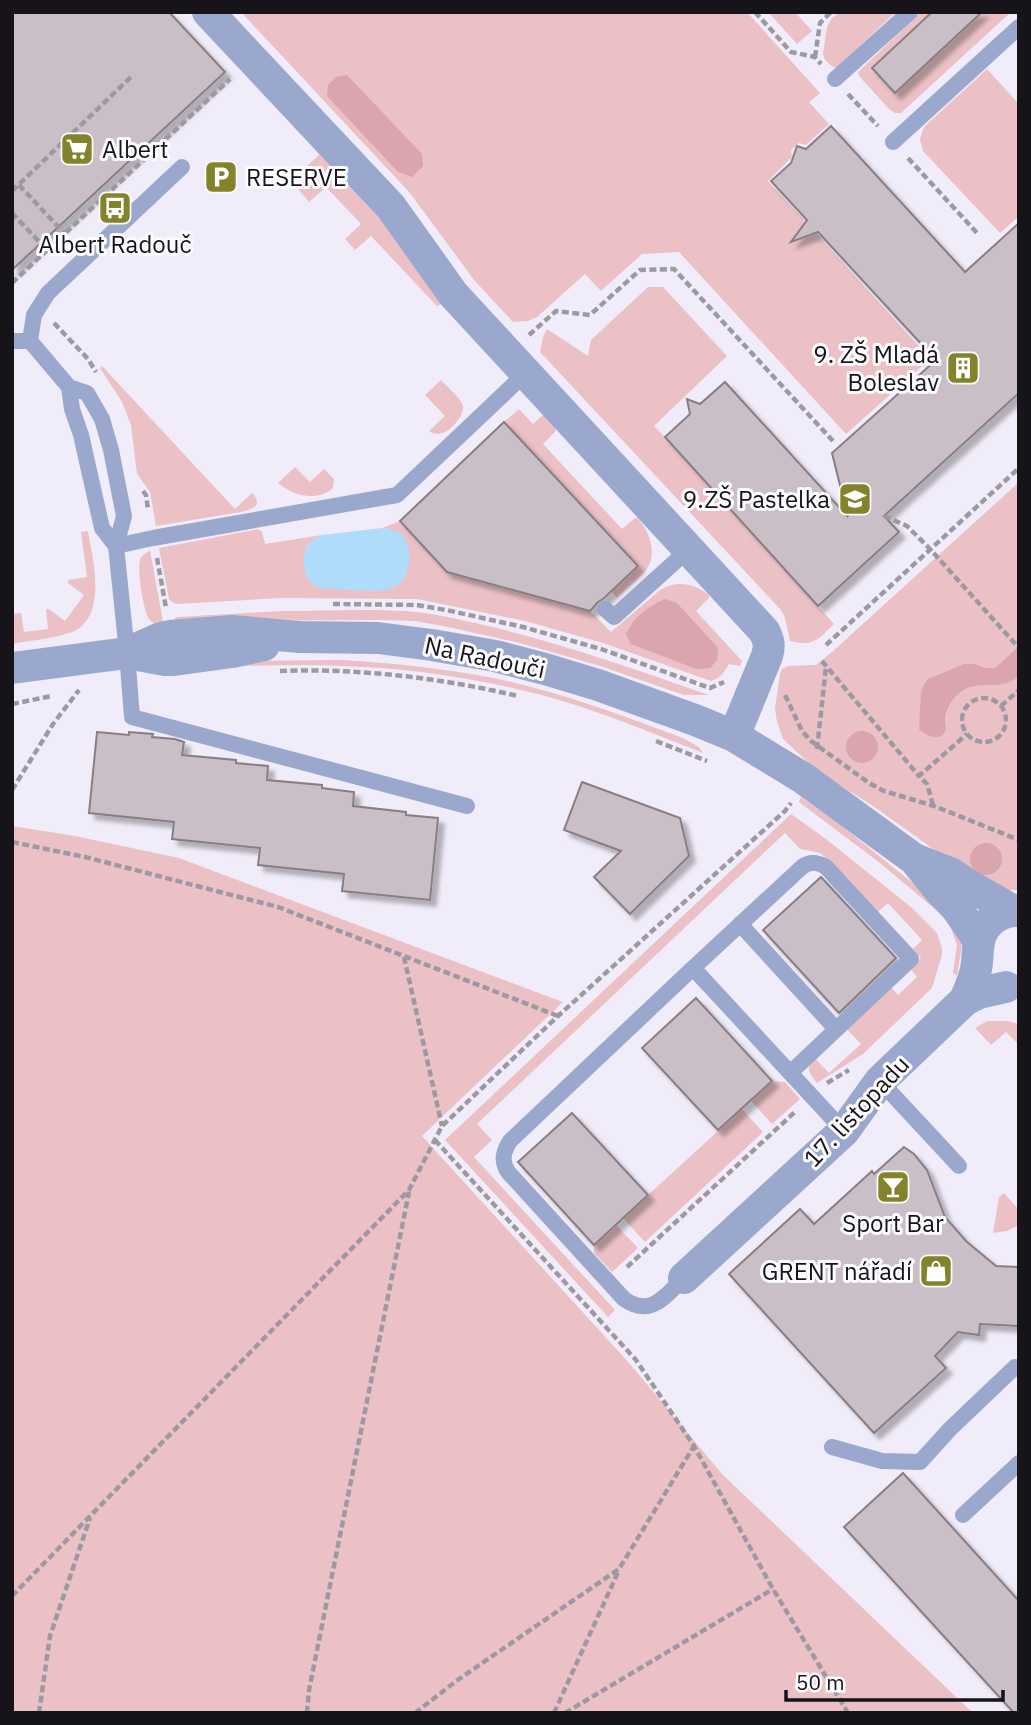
<svg xmlns="http://www.w3.org/2000/svg" width="1031" height="1725" font-family="'IBM Plex Sans',sans-serif">
  <defs>
    <filter id="shadow"><feDropShadow dx="6" dy="6" stdDeviation="2" flood-color="#0004"/></filter>
  </defs>
  <rect width="100%" height="100%" fill="#f1ecf9"/>
  <path fill="#ebc1c6" d="M241,12H747L820,93L809,102L829,124L806,145L799,143L791,150L792,157L768,181L804,220L802,229L808,236L817,234L930,359L846,434L679,252L642,254L601,291L585,274L537,317L528,321L513,322L474,280L410,193Z
    M768,12H795L812,31L797,44Z
    M839,12H896L837,67H833L825,60L823,54L827,27L831,19Z
    M921,12H1011L901,113H895L890,110L859,76L858,72Z
    M987,69L1019,104V216L1000,233L923,151L920,139L924,127Z
    M320,154L381,220L441,304L437,306L371,236L355,250L345,239L361,224L326,187L309,202L298,189L314,175L307,166Z
    M648,287H663L727,356L654,426L665,437L834,624C817,640 814,647 790,641L785,618L781,610L540,352L543,337L547,329L588,356L591,340Z
    M102,366L235,509L252,493C264,506 252,509 241,512L156,526L150,492L137,474L131,425L122,402L100,368Z
    M441,380C446,386 461,398 463,406C465,416 449,433 439,434C435,434 432,433 429,431L445,416L425,395Z
    M519,409L533,424L544,414L556,428L555,432L543,444L622,529L635,518H637C650,531 658,554 646,570C638,580 626,589 617,598L611,591L638,565L504,422Z
    M295,467L310,482L324,469L334,479L333,488C317,502 293,496 278,483Z
    M1019,482V890H1010L991,886L971,876L873,806L819,772L799,754L783,739L777,722L775,709L780,673L782,669L788,666L816,665L832,652Z
    M400,521L447,572L590,611L611,632L660,590C677,580 694,583 709,595V598L696,611L742,661L740,666L729,664C724,672 721,678 711,681L603,643L525,621L417,599L280,598L177,604L173,603L169,599L159,548L258,529L262,532L265,544L322,535L308,545L305,551L409,553C405,535 400,531 382,528Z
    M88,531C93,560 108,617 72,632C53,639 32,640 12,644V614L21,613L24,632L48,629L46,609H49L65,621L84,595L68,583V580L87,577L81,532Z
    M150,550L164,627C158,625 153,624 149,619C143,610 136,566 141,557C143,555 148,552 150,550Z
    M282,611C326,611 371,608 416,612C438,614 461,620 484,625C561,643 635,669 709,695H684L597,665L520,643L448,627L415,621L382,620L174,621L175,618L177,617Z
    M343,660C391,663 440,668 488,677C555,690 619,714 683,738L699,747L703,753C649,732 595,709 538,694C474,678 408,668 343,666C307,664 272,666 236,666V661Z
    M801,797L838,823L924,892L954,923L962,944L957,976L953,973L957,945L950,925L936,910L880,863L799,802Z
    M791,814L826,839L911,907L937,933L942,948V955L932,988L863,1054L817,1083C808,1072 806,1069 814,1057L829,1073L861,1044L845,1027L890,986L898,995L917,977L910,968L921,958L913,949L922,940L888,903L878,912L830,861L820,853L800,849L785,833L477,1124L492,1140L474,1157L615,1310L608,1317L445,1140Z
    M12,826L75,836L179,858L563,1002L422,1136L630,1364L722,1474L973,1713H12Z
    M987,1021H1008L1019,1024V1045L1006,1032L991,1045L975,1028Z
    M772,1081L785,1082L800,1099L772,1124L751,1101Z
    M742,1109L763,1132L645,1242L623,1218Z
    M1004,1193L1019,1210V1225L1007,1231L993,1233L999,1197Z
    M616,1225L638,1248L612,1272L594,1253V1245Z"/>
  <path fill="#daa5ad" d="M347,75L422,154L423,166L412,177L398,172L327,96L328,85L336,77Z
    M665,599L677,603L718,648L717,660L710,668L696,669L631,644L626,634C633,617 648,607 665,599Z
    M1019,646V676C998,694 978,676 958,694C951,700 946,710 945,718C945,721 946,727 946,729C942,744 925,735 919,729L921,693L924,684L928,679L964,664H975L985,668H995Z
    M846 747a16 16 0 1 1 32 0a16 16 0 1 1-32 0Z
    M970 859a16 16 0 1 1 32 0a16 16 0 1 1-32 0Z"/>
  <path fill="#aedcfa" d="M382,528C389,529 397,530 402,535C415,549 410,581 393,588C378,594 343,589 326,589C320,588 315,587 311,583C303,575 301,554 308,545C311,540 317,538 322,535Z"/>
  <path fill="#cabec7" stroke="#897e85" stroke-width="2" filter="url(#shadow)" d="M12,12H169L225,72L12,270Z
    M932,12H982L895,93L872,68Z
    M831,126L965,272L1019,223V393L884,516L899,532L818,606L665,437L690,414L687,399L700,404L725,382L848,517L832,453L936,360L818,232L791,242L807,220L771,181L791,163L797,146L806,149Z
    M504,422L638,566L603,599L598,602L590,611L447,572L400,521Z
    M97,732L129,735V732L153,734L152,737L175,739L184,742L182,755L236,760V763L268,766L267,780L322,785V788L354,792L353,806L406,812V815L438,818L430,900L342,891L344,874L258,865L260,848L172,839L174,822L89,813Z
    M582,782L680,818L689,856L630,914L594,877L621,851L564,830Z
    M821,877L896,958L839,1013L763,930Z
    M696,998L772,1081L718,1130L642,1048Z
    M572,1113L648,1195L594,1245L518,1162Z
    M904,1147L914,1154L927,1170L945,1217L966,1241L996,1266L1019,1267V1326L980,1324L979,1335L958,1332L935,1356L946,1368L874,1433L729,1274L800,1209L814,1224L872,1171L874,1174Z
    M903,1473L1019,1601V1713H1014L844,1527Z"/>
  <g fill="none" stroke-linecap="round" stroke-linejoin="round">
    <path stroke="#9d99a3" stroke-width="4.5" stroke-dasharray="7 3.5" stroke-linecap="butt" d="M755,12L791,52L815,57L821,64
      M815,57L820,23L831,12
      M848,94L878,126
      M908,158L978,234
      M19,185L65,234
      M12,191L131,77
      M12,213L47,250
      M12,283L230,79
      M54,323L88,359L96,372
      M529,335L556,311L590,315L640,270L674,269L833,441
      M143,491L146,495L148,509
      M884,516L907,526L930,549L1019,648
      M157,558L166,608
      M333,604L417,605L451,611L523,627L601,649L710,688L724,682
      M826,645L1019,468
      M822,661L919,776
      M280,671C359,668 441,678 518,696
      M785,695L802,731L811,741L869,783L884,791L934,806L1019,840
      M962 720a22 22 0 1 1 44 0a22 22 0 1 1-44 0Z
      M12,704L52,696
      M1001,706L1019,690
      M656,741L707,761
      M817,749L826,667
      M12,790L53,724L79,690
      M933,805L927,784L919,776L967,734
      M12,842L85,857L278,907L558,1016
      M404,957L442,1126
      M827,1083L849,1070
      M435,1140L636,1360L694,1446L773,1589L848,1713
      M627,1267L796,1111
      M12,1596L409,1190L442,1126L558,1016L785,811L791,803
      M39,1713L50,1636L90,1518
      M307,1713L309,1690L409,1192
      M415,1713L459,1679L619,1569L694,1446
      M554,1713L619,1570
      M565,1713L773,1589"/>
    <path stroke="#9ba8cd" stroke-width="16" d="M835,79L910,12
      M893,142L1019,27
      M12,341H30
      M69,387L87,393L102,419L111,450L124,516L116,546L127,653L132,717L467,806
      M116,546L102,528L81,435L72,409L69,387L30,341L34,315L48,293L182,167
      M116,546L153,538L397,495L526,373
      M605,609L614,617L689,549
      M740,924L836,1029
      M693,968L802,867C810,861 817,862 826,867L911,959L790,1073
      M880,1081L959,1166
      M684,1278C665,1296 651,1318 624,1299L508,1172C501,1161 503,1152 510,1141L693,968L844,1131
      M832,1447L882,1461L920,1462L950,1429L1015,1367
      M963,1515L1019,1463"/>
    <path stroke="#9ba8cd" stroke-width="32" d="M208,12L391,207L453,294L764,631C769,640 770,646 767,656L734,736
      M127,653L165,660H174L232,652L264,645
      M12,668L127,653L161,638L170,636L232,631L299,637L378,638L432,645L495,656L545,669L598,685L695,720L734,736L803,778L914,859L952,874L970,886L1012,910
      M915,860L940,891L956,907L979,941
      M965,1000C969,990 974,980 976,969C978,960 977,951 979,942C982,923 1000,910 1019,911
      M684,1278L844,1131L880,1081L965,1000L979,993L1006,987"/>
  </g>
  <defs>
    <symbol id="supermarket-square" viewBox="-11 -11 22 22"><rect x="-9" y="-9" width="18" height="18" rx="4" fill="#84832c" stroke="#fcfbfe"/><path d="M-6-5.5h2.5l.6 2H6L4.5 2H-2.5L-4.4-4H-6ZM-1.5 3.2a1.3 1.3 0 1 0 .1 0ZM3 3.2a1.3 1.3 0 1 0 .1 0Z" fill="#fff"/></symbol>
    <symbol id="parking-square" viewBox="-11 -11 22 22"><rect x="-9" y="-9" width="18" height="18" rx="4" fill="#84832c" stroke="#fcfbfe"/><path d="M-3.5-5.5H1a3.5 3.5 0 0 1 0 7H-1V5.5H-3.5ZM-1-3.4V-.6H.8a1.4 1.4 0 0 0 0-2.8Z" fill="#fff"/></symbol>
    <symbol id="bus-square" viewBox="-11 -11 22 22"><rect x="-9" y="-9" width="18" height="18" rx="4" fill="#84832c" stroke="#fcfbfe"/><path d="M-5-6H5V4H4V6H2V4H-2V6H-4V4H-5ZM-3.5-4V0h7V-4ZM-3.5 1.2v1.5H-2V1.2ZM2 1.2v1.5H3.5V1.2Z" fill="#fff"/></symbol>
    <symbol id="building-square" viewBox="-11 -11 22 22"><rect x="-9" y="-9" width="18" height="18" rx="4" fill="#84832c" stroke="#fcfbfe"/><path d="M-4-6H4V6H1V3H-1V6H-4ZM-2.5-4.3h1.7v1.8h-1.7ZM.8-4.3h1.7v1.8H.8ZM-2.5-1h1.7V.8h-1.7ZM.8-1h1.7V.8H.8Z" fill="#fff"/></symbol>
    <symbol id="school-square" viewBox="-11 -11 22 22"><rect x="-9" y="-9" width="18" height="18" rx="4" fill="#84832c" stroke="#fcfbfe"/><path d="M0-5L7-2L0 1L-7-2ZM-4 1L0 2.5L4 1V4Q0 6-4 4Z" fill="#fff"/></symbol>
    <symbol id="bar-square" viewBox="-11 -11 22 22"><rect x="-9" y="-9" width="18" height="18" rx="4" fill="#84832c" stroke="#fcfbfe"/><path d="M-6-5H6L.8 .8V4.5H3.5V6h-7V4.5H-.8V.8Z" fill="#fff"/></symbol>
    <symbol id="shop-square" viewBox="-11 -11 22 22"><rect x="-9" y="-9" width="18" height="18" rx="4" fill="#84832c" stroke="#fcfbfe"/><path d="M-5-2.5h2.3a2.7 3.5 0 0 1 5.4 0H5L5.5 6h-11ZM-1.5-2.5h3a1.5 2.3 0 0 0-3 0Z" fill="#fff"/></symbol>
  </defs>
  <g fill-rule="evenodd">
    <use href="#supermarket-square" x="58" y="130" width="38" height="38"/>
    <use href="#parking-square" x="202" y="158" width="38" height="38"/>
    <use href="#bus-square" x="96" y="189" width="38" height="38"/>
    <use href="#building-square" x="944" y="349" width="38" height="38"/>
    <use href="#school-square" x="836" y="480" width="38" height="38"/>
    <use href="#bar-square" x="874" y="1168" width="38" height="38"/>
    <use href="#shop-square" x="917" y="1252" width="38" height="38"/>
  </g>
  <g text-anchor="middle" dominant-baseline="central" stroke-width="6" stroke-linejoin="round" paint-order="stroke">
    <g font-size="24" fill="#161419" stroke="#fcfbfe" text-anchor="end">
      <text x="102" y="149" text-anchor="start">Albert</text>
      <text x="246" y="177" text-anchor="start">RESERVE</text>
      <text x="115" y="244" text-anchor="middle">Albert Radouč</text>
      <text x="939" y="354">9. ZŠ Mladá<tspan x="939" dy="28">Boleslav</tspan></text>
      <text x="830" y="499">9.ZŠ Pastelka</text>
      <text x="893" y="1223" text-anchor="middle">Sport Bar</text>
      <text x="912" y="1271">GRENT nářadí</text>
    </g>
    <g font-size="24" fill="#161419" stroke="#fcfbfe">
      <text transform="translate(485 657) rotate(12)">Na Radouči</text>
      <text transform="translate(856 1111) rotate(-47)">17. listopadu</text>
    </g>
  </g>
  <rect width="1031" height="1725" fill="none" stroke="#161419" stroke-width="28"/>
  <path d="M786 1690v10h217v-10" fill="none" stroke="#161419" stroke-width="3.5"/>
  <text x="796" y="1690" font-size="21" fill="#161419" stroke="#fcfbfe" stroke-width="5" paint-order="stroke">50 m</text>
</svg>
